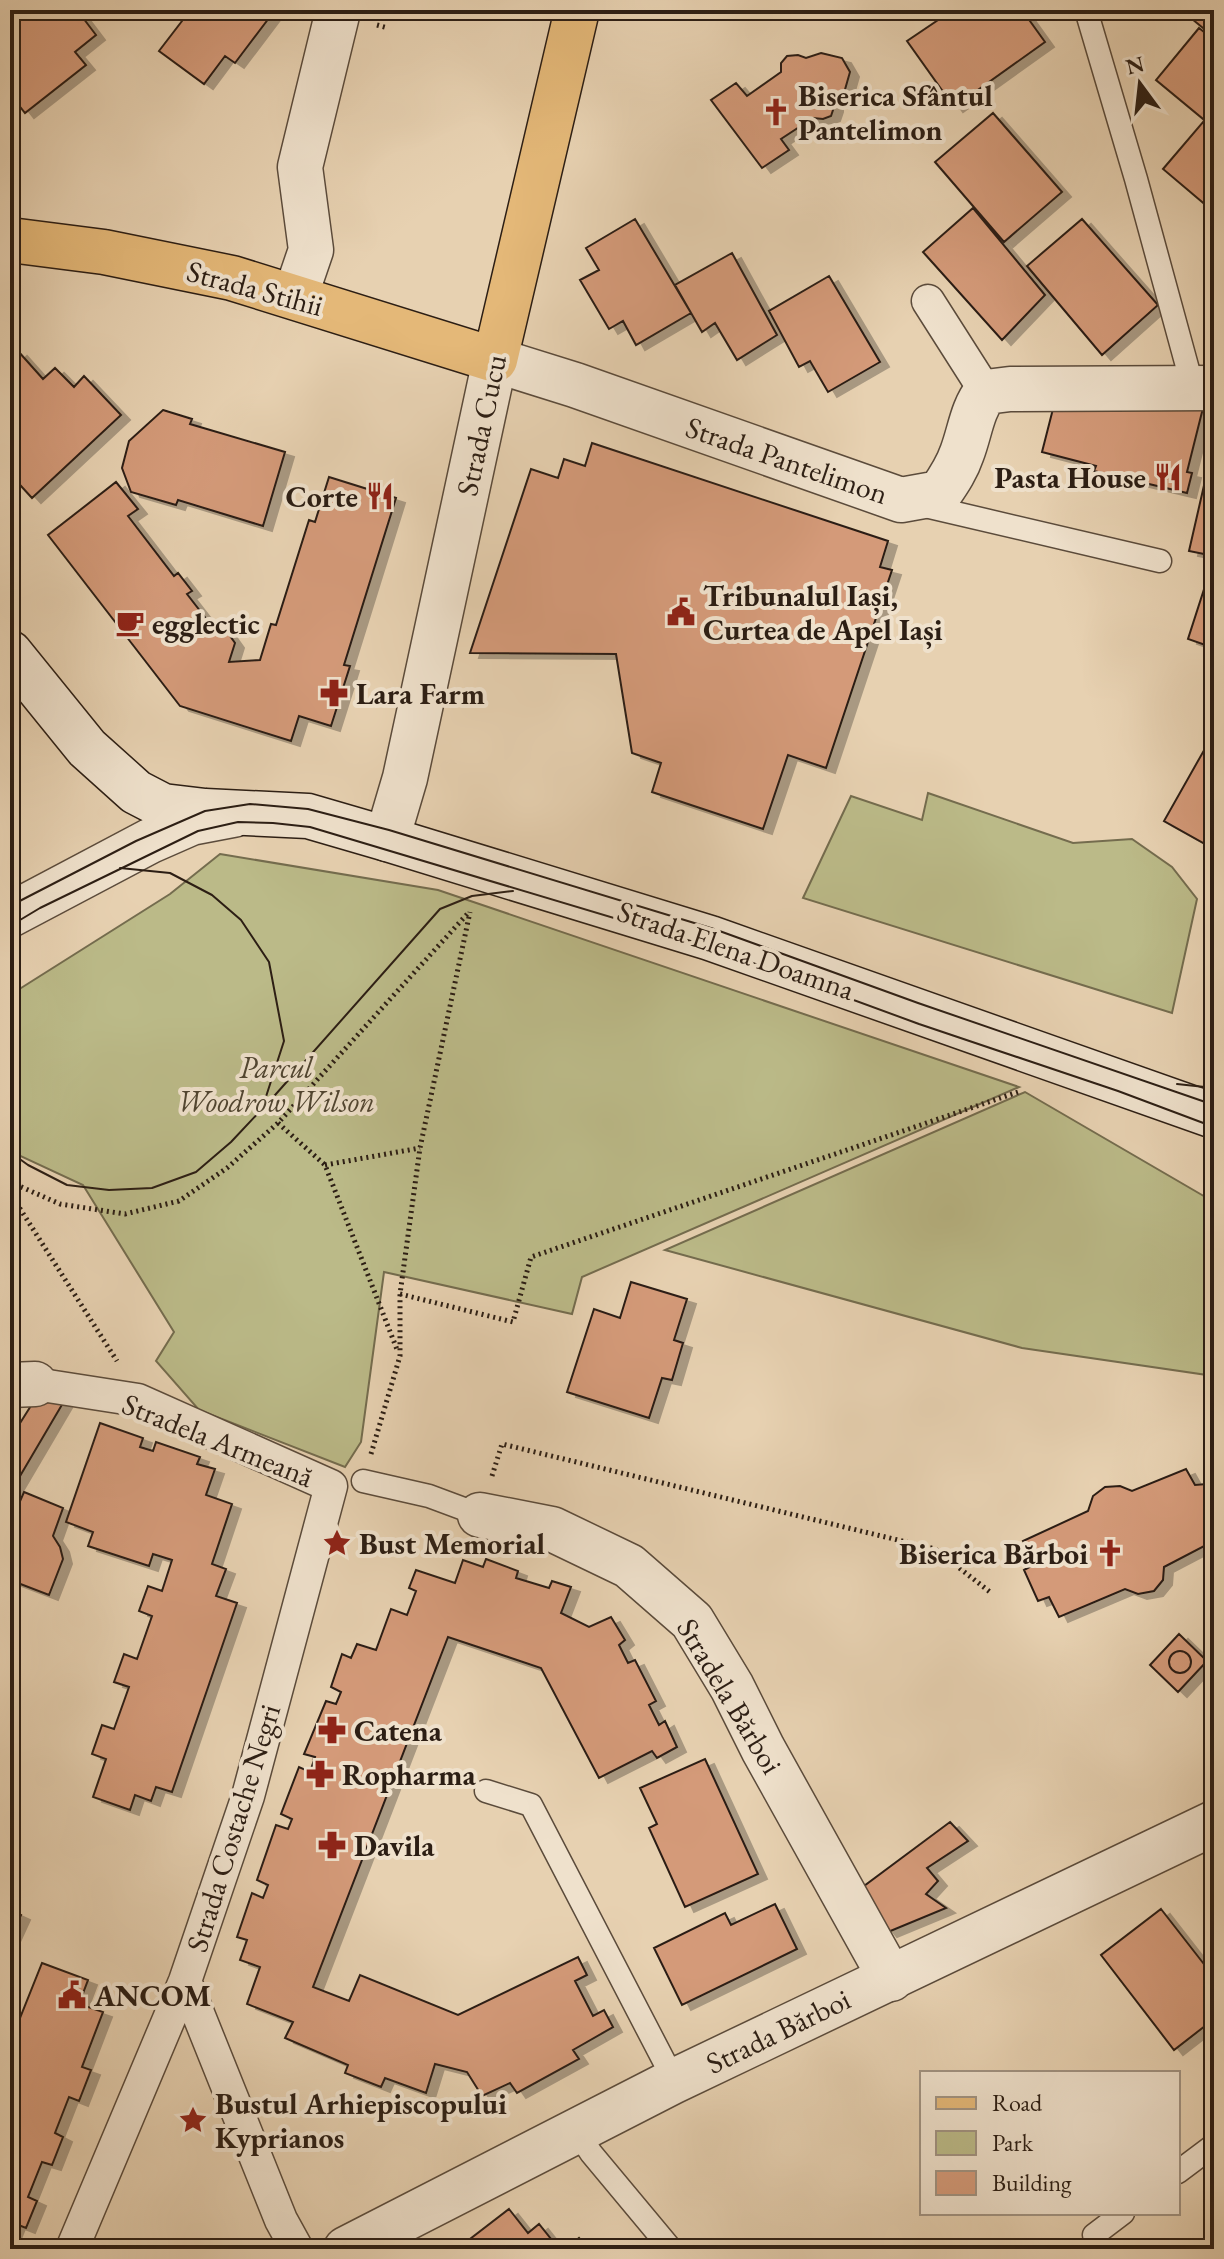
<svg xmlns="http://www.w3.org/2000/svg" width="1224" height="2259" font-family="'EB Garamond',serif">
  <defs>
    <filter id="shadow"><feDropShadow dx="9" dy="5" stdDeviation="0" flood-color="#0004"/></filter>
  </defs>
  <rect width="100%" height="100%" fill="#e7d1b1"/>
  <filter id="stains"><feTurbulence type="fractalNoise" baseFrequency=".0025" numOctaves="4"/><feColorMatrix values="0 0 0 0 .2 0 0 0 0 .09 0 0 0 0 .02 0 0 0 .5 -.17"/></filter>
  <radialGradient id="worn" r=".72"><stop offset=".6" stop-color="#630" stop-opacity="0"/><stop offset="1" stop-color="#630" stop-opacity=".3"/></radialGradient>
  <path fill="#bbba88" stroke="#746c4e" stroke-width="2" d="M928,793L1073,843L1132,839L1172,867L1197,899L1172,1013L803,898L851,796L922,820Z
    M220,854L438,890L1019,1087L582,1277L572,1314L384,1272L361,1442L345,1467L199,1410L156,1361L174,1332L83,1185L16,1154L10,1149V995L170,894Z
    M1025,1092L1214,1202V1376L1022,1348L665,1250Z"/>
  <path fill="#d49a79" stroke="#2c1e14" stroke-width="2" filter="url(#shadow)" d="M10,10H77L96,35L75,52L86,65L25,113L10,94Z
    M171,10H275L235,63L225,56L204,84L159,51L182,21L170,12Z
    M953,10H1022L1045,42L954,107L907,41Z
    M1181,10H1214V37Z
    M1199,28L1214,40V128L1156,80Z
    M821,53L842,58L850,72L844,93L834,99V107L831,116L823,119L813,118L781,139L789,150L762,168L711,100L736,83L747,96L781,72V63L787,56L798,55L806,58Z
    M993,113L1062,192L1004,242L935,162Z
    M1203,122L1214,130V212L1163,169Z
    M973,208L1045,295L1002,340L923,252Z
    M635,219L691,313L636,345L623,321L609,329L580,280L599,270L586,248Z
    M1082,219L1158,305L1102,355L1027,266Z
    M732,253L777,335L737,360L715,323L702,332L675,285Z
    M829,276L880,362L828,392L810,361L799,367L769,311Z
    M18,351L43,379L55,368L74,387L84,376L121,415L32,498L10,474V359Z
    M1055,401L1204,404L1187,472L1192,473L1187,493L1094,471L1096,466L1042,452Z
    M163,410L192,419L190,424L285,452L263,526L178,500L176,505L131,492L122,468L129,441Z
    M592,443L888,541L880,567L892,570L826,768L788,755L763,829L652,792L661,763L632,753L616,654L470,653L531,469L558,478L564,459L585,466Z
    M329,477L396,498L344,665L350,666L331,726L299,716L291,741L180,706L48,535L116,482L138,509L128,516L174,576L178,573L192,591L187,594L218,634L225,629L235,643L229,662L260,660L271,624L276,625L309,520L315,522Z
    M1205,481L1214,484V556L1189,551Z
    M1207,580L1214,582V648L1188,639Z
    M1207,745L1214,749V849L1164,821Z
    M631,1282L687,1299L674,1340L683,1343L672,1380L662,1378L649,1418L567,1392L594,1309L620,1318Z
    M39,1393L63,1403L10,1493V1439Z
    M100,1423L143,1438L140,1447L153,1451L156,1442L200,1457L197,1464L215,1469L206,1495L232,1504L212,1564L226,1569L216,1596L237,1603L172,1792L156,1787L151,1801L135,1795L130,1810L93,1797L106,1759L92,1754L102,1725L114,1729L129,1687L114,1682L124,1654L137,1659L152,1616L139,1611L148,1586L162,1591L172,1560L153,1554L149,1566L88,1546L93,1532L66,1522Z
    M1186,1469L1195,1485L1207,1484L1214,1489L1212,1516L1214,1541L1164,1567L1163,1580L1154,1591L1138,1594L1125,1589L1059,1617L1049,1597L1038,1601L1024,1570L1035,1564L1023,1541L1088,1511L1093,1496L1105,1487L1120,1486L1132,1491Z
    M24,1492L63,1508L53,1536L60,1547L63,1559L49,1595L10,1580V1524Z
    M486,1559L518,1571L516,1578L549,1588L552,1581L571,1587L561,1613L589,1627L611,1617L625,1640L619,1645L628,1663L635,1660L656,1701L649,1705L659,1725L665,1721L677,1747L657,1758L652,1751L599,1778L541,1668L448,1637L313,1987L349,2001L360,1975L458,2015L578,1957L587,1975L575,1981L593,2016L604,2010L613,2027L573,2050L579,2059L517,2093L510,2083L482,2096L467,2072L435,2064L426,2093L385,2078L381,2087L345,2073L348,2065L285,2038L293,2022L247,2004L260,1967L240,1960L247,1940L237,1937L252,1893L263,1898L268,1885L257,1880L276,1825L288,1829L292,1819L281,1814L299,1767L310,1772L315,1757L304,1754L326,1701L336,1704L341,1692L331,1687L342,1654L351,1658L357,1644L376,1650L391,1609L407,1615L416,1591L409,1588L416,1570L455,1583L463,1560L483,1567Z
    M1179,1634L1207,1661L1178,1692L1150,1665Z
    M1169 1662a11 11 0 1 1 22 0a11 11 0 1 1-22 0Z
    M705,1759L758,1874L685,1907L649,1828L657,1824L640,1788Z
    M950,1822L968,1841L927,1868L938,1881L926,1894L946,1908L888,1932L856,1892Z
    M775,1904L797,1949L682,2005L654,1948L725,1913L731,1925Z
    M1161,1909L1214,1977V2019L1174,2050L1101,1955Z
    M10,1910L21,1915L10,1939Z
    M42,1963L88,1980L79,2004L103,2012L82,2067L91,2070L79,2101L69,2097L55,2133L63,2137L52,2165L42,2162L28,2197L37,2201L26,2228L16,2224L10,2239V2043Z
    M509,2209L528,2233L539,2224L559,2249H457Z
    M579,2238L588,2249H566Z"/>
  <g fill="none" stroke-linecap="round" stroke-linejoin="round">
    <defs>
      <path id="service" d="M1086,10L1136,179L1193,388
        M921,505L1160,561
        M363,1481L429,1496L480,1515
        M486,1791L531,1805L665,2063L672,2082
        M576,2130L591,2153L671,2249
        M1178,2172L1214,2145
        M1094,2235L1123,2213"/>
      <path id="pedestrian" d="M928,301L986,392
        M35,1384L138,1400L331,1486L248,1796L185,1981L72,2249
        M185,1981L281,2220L297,2249"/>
      <path id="minor" d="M295,297L311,250L300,167L337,15L336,10
        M495,360L575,385L901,500L940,493C949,480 957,468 962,453C970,432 972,409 986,392L1010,389L1214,388
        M10,915L150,841L191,823L233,815
        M10,1385L35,1384
        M480,1515L552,1529L629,1566L692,1621L732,1687L763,1749L891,1979"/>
      <path id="tertiary" d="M387,839L405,778L495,360
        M346,2249L672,2082L1214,1823"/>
      <path id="secondary" d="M10,653L87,748L136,792L163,806L205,811L308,816L387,839L710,938L1214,1116"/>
      <path id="primary" d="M10,240L104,252L232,278L495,360L577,10"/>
    </defs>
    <use href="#service" stroke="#5b4b3b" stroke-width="25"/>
    <use href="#pedestrian" stroke="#5b4b3b" stroke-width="35"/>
    <use href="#minor" stroke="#5b4b3b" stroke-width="47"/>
    <use href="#tertiary" stroke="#5b4b3b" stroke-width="47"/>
    <use href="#secondary" stroke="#2c1e14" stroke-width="47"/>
    <use href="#primary" stroke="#2c1e14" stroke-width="47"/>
    <path stroke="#2c1e14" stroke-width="5" stroke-dasharray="2 4" stroke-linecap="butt" d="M377,25L388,28
      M278,1123L325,1165L398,1352
      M325,1165L420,1148
      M10,1182L60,1204L125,1214L179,1201L227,1168L278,1123L469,912
      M10,1193L117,1361
      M400,1294L513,1322L531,1257L1021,1091
      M371,1454L400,1356V1294L420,1148L470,912
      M492,1476L502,1444L935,1549L990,1592"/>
    <use href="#service" stroke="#efe1cc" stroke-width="22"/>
    <use href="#pedestrian" stroke="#efe1cc" stroke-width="32"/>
    <use href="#minor" stroke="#efe1cc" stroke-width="44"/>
    <use href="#tertiary" stroke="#efe1cc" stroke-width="44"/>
    <use href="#secondary" stroke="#efe1cc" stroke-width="44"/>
    <use href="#primary" stroke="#e4b878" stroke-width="44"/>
    <path stroke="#2c1e14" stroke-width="2" d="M10,906L136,841L205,811L250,804L308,809L389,830L714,929L918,1003L1214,1105
      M10,926L40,908L198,831L238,822L273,823L310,827L704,945L919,1024L1118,1091L1214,1127
      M1177,1084L1214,1088
      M268,1103L440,909L472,896L513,891
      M10,1152L28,1165L67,1185L109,1190L152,1188L196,1172L231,1142L262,1109L284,1041L269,962L241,920L212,895L170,873L120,868"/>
  </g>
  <defs>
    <symbol id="church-bare" viewBox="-9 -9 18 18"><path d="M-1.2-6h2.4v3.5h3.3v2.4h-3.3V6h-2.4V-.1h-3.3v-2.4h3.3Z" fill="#8f2418" stroke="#efe1cc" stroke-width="2.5" paint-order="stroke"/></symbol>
    <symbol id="restaurant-bare" viewBox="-9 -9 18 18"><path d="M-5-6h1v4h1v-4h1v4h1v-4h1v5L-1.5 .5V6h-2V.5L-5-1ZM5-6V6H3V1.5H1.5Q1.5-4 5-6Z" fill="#8f2418" stroke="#efe1cc" stroke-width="2.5" paint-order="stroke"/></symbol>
    <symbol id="civic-bare" viewBox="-9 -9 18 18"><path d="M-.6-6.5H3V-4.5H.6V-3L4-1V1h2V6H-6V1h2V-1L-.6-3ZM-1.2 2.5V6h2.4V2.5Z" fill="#8f2418" stroke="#efe1cc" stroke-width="2.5" paint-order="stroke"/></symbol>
    <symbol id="cafe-bare" viewBox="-9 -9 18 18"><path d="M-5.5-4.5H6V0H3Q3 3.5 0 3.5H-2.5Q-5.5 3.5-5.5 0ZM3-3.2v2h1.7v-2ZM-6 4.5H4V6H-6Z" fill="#8f2418" stroke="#efe1cc" stroke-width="2.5" paint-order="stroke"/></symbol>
    <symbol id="pharmacy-bare" viewBox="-9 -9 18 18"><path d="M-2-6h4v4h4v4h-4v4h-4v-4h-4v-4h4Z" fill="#8f2418" stroke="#efe1cc" stroke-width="2.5" paint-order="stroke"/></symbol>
    <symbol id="sight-bare" viewBox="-9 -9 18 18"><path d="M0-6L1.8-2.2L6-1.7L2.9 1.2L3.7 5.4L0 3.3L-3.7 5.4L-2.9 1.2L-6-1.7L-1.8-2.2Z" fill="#8f2418" stroke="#efe1cc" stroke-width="2.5" paint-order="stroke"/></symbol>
  </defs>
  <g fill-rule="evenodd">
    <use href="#church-bare" x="756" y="92" width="40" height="40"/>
    <use href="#restaurant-bare" x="1148" y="457" width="40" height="40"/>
    <use href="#restaurant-bare" x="360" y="476" width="40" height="40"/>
    <use href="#civic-bare" x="661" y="592" width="40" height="40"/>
    <use href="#cafe-bare" x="110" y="603" width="40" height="40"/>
    <use href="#pharmacy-bare" x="314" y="673" width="40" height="40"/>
    <use href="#sight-bare" x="317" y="1523" width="40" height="40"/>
    <use href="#church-bare" x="1090" y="1533" width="40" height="40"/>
    <use href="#pharmacy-bare" x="312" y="1710" width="40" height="40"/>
    <use href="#pharmacy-bare" x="300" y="1754" width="40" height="40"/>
    <use href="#pharmacy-bare" x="312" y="1825" width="40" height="40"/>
    <use href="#civic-bare" x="52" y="1975" width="40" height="40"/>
    <use href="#sight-bare" x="173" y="2100" width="40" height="40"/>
  </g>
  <g text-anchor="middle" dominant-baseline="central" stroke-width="8" stroke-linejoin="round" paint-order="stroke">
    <g font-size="30" font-weight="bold" fill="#2c1e14" stroke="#efe1cc" text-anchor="start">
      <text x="798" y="95">Biserica Sfântul<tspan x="798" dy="34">Pantelimon</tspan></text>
      <text x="1146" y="477" text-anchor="end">Pasta House</text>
      <text x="358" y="496" text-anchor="end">Corte</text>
      <text x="703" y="595">Tribunalul Iași,<tspan x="703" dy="34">Curtea de Apel Iași</tspan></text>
      <text x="152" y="623">egglectic</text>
      <text x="356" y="693">Lara Farm</text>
      <text x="359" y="1543">Bust Memorial</text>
      <text x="1088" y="1553" text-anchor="end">Biserica Bărboi</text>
      <text x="354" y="1730">Catena</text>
      <text x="342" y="1774">Ropharma</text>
      <text x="354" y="1845">Davila</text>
      <text x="94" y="1995">ANCOM</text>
      <text x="215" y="2103">Bustul Arhiepiscopului<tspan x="215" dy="34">Kyprianos</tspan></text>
    </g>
    <g font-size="30" fill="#2c1e14" stroke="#efe1cc">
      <text transform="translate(255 288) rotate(15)">Strada Stihii</text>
      <text transform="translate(481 425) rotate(-78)">Strada Cucu</text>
      <text transform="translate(787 460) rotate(19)">Strada Pantelimon</text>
      <text transform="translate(736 950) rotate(19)">Strada Elena Doamna</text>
      <text transform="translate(218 1440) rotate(22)">Stradela Armeană</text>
      <text transform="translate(730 1696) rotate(59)">Stradela Bărboi</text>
      <text transform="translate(233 1828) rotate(-73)">Strada Costache Negri</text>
      <text transform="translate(778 2031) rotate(-26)">Strada Bărboi</text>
    </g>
    <g font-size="30" font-style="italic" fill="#504531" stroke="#efe1cc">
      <text x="276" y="1067">Parcul<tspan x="276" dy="34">Woodrow Wilson</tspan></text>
    </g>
  </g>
  <rect width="1224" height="2259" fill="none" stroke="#e7d1b1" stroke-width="40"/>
  <rect x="12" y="12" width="1200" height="2235" fill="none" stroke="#2c1e14" stroke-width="4"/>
  <rect x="20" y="20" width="1184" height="2219" fill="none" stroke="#2c1e14" stroke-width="2"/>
  <rect x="920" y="2071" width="260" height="144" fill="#efe1cc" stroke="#a19382" stroke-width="2"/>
  <rect x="936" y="2097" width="40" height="12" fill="#e4b878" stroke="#a19382" stroke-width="2"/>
  <text x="992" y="2111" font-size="24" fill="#2c1e14">Road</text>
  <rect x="936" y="2131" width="40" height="24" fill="#bbba88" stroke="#a19382" stroke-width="2"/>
  <text x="992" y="2151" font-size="24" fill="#2c1e14">Park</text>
  <rect x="936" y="2171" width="40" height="24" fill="#d49a79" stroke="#a19382" stroke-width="2"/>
  <text x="992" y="2191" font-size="24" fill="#2c1e14">Building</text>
  <g transform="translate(1140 84) rotate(345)" stroke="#efe1cc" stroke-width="6" paint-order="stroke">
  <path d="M0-6L14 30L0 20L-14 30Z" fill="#2c1e14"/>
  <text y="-12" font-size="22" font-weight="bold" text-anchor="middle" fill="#2c1e14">N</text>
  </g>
  <rect width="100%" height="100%" filter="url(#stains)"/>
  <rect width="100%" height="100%" fill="url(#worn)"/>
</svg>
